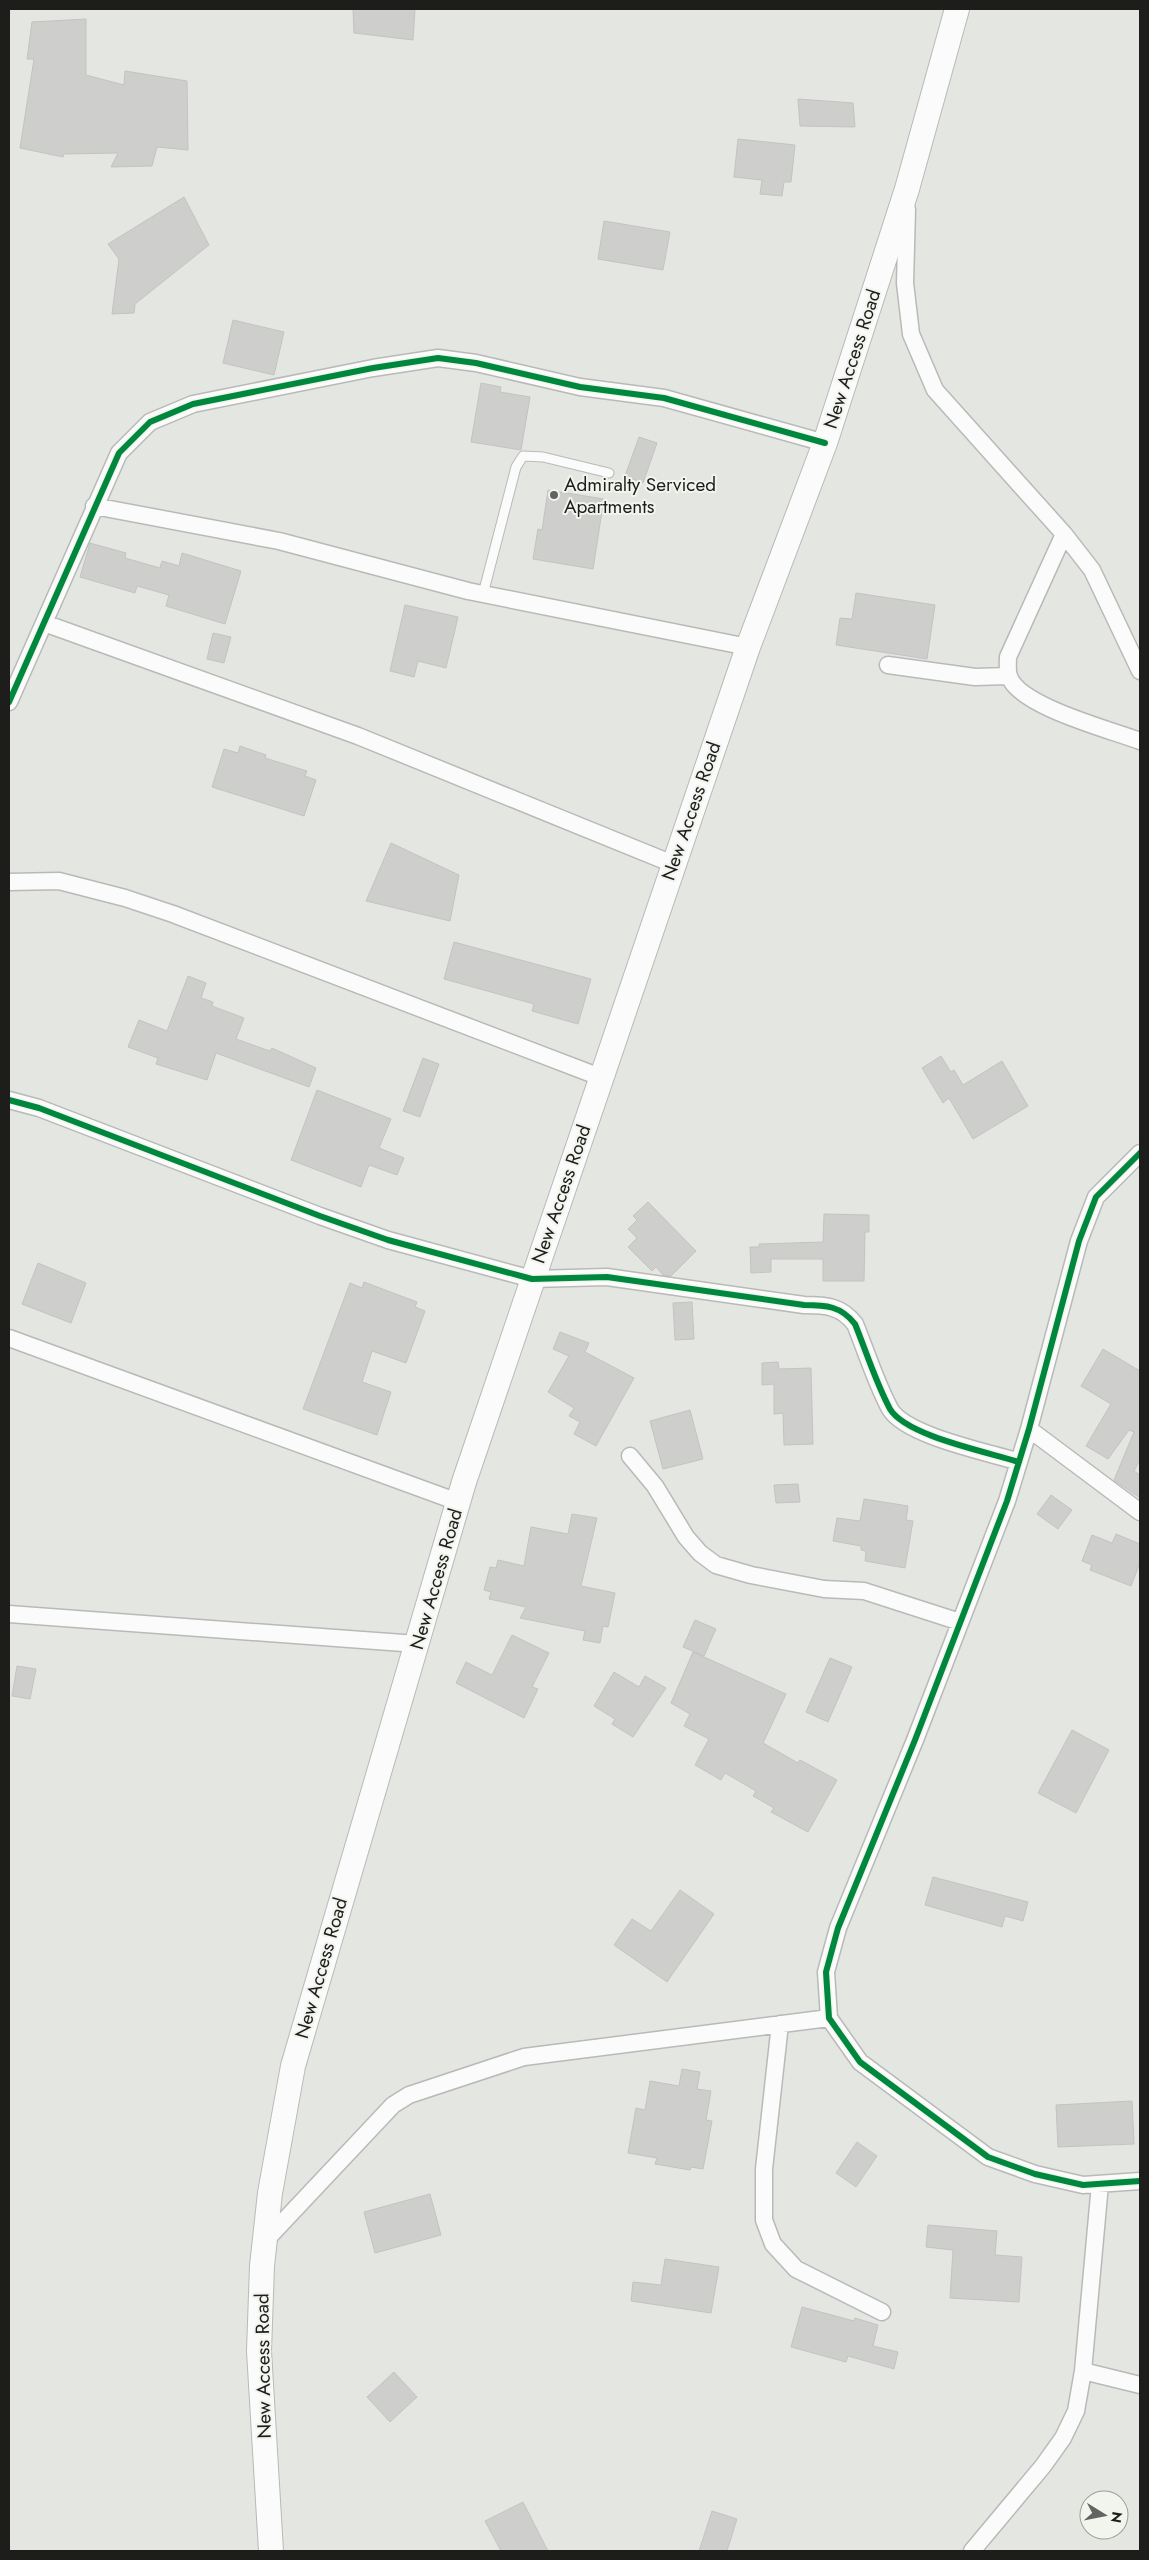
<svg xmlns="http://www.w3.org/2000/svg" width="1149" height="2560" font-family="Jost,sans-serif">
  <rect width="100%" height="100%" fill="#e4e6e2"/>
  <path fill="#cecfcc" stroke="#c2c4c1" d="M353,9H415L413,40L354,33Z
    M86,19V75L124,85L125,71L187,81L188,150L157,147L152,166L111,167L118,153L64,154L63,157L20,148L34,59H27L32,22Z
    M798,99L853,103L855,127L800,126Z
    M738,139L795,145L791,182H784L782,196L760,194L762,180L734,177Z
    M184,197L209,245L135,304L134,313L112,314L119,259L108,244Z
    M604,221L670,232L663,270L598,259Z
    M233,320L284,332L274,375L223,363Z
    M481,383L501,387L500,392L530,397L521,450L471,442Z
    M639,437L657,443L643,483L625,476Z
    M548,490L604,499L593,569L533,559L538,529L542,530Z
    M90,543L126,553L125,558L160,568L162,561L179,566L182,553L241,571L225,624L166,606L169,595L137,586L135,593L80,577Z
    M856,593L935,605L927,659L836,645L840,618L852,619Z
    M405,605L458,617L446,668L418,661L414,677L390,671Z
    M213,633L231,637L224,663L207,659Z
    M240,746L266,755L265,758L307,771L305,776L316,780L304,816L212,787L224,749L238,753Z
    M391,843L459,875L450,921L366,901Z
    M454,942L591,979L578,1024L532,1011L534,1004L444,979Z
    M188,976L206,983L201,998L213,1002L212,1006L244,1018L236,1039L270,1051L272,1048L316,1068L309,1087L216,1053L207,1080L156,1064L158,1058L128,1047L139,1020L167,1031Z
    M941,1056L951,1072L954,1070L963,1085L1002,1061L1028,1106L973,1139L949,1098L943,1103L922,1068Z
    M423,1058L439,1064L420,1117L403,1111Z
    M317,1090L391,1119L379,1148L404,1158L397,1175L369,1165L361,1187L291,1160Z
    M648,1202L696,1251L671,1276L663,1275L656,1267L652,1271L628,1247L637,1238L628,1229L637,1220L633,1216Z
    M824,1214L869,1215V1232H865L864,1281H823V1259H771V1272L751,1273L750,1247H759V1244L823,1242Z
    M38,1263L86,1283L71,1323L22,1304Z
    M364,1282L417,1302L415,1307L425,1311L406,1363L372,1351L362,1382L391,1392L377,1435L303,1409L350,1283L362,1288Z
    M692,1302L694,1339L675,1340L673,1303Z
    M560,1332L589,1343L585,1352L634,1378L596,1446L574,1434L580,1422L569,1416L574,1408L548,1392L569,1356L553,1349Z
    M1103,1349L1140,1371V1460L1134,1471L1140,1475V1498L1114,1480L1134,1432L1129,1430L1108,1459L1086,1446L1111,1404L1081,1386Z
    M778,1362L779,1369L811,1368L813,1444L784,1445L783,1413L774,1414V1384L762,1385V1363Z
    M690,1410L703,1459L663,1469L650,1421Z
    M798,1484L800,1502L776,1503L774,1485Z
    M1051,1495L1072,1510L1058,1529L1037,1514Z
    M864,1499L908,1506L906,1520L913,1521L905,1568L865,1561L866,1551L861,1550V1546L833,1541L837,1518L860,1521Z
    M572,1514L597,1518L581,1586L615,1593L608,1627L603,1626L600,1643L583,1640L585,1631L520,1618L526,1607L489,1599L491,1592L484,1590L490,1567L496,1568L498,1560L524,1566L531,1527L568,1534Z
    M1116,1534L1140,1544V1563L1131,1586L1090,1570L1092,1565L1082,1561L1092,1535L1112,1543Z
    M695,1620L716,1629L704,1656L683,1647Z
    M512,1635L549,1653L532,1687L538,1689L524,1718L456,1683L466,1662L492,1675Z
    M693,1652L786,1694L763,1743L798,1763L800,1760L837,1780L808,1832L771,1812L774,1808L753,1796L756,1791L725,1773L721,1780L695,1765L709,1739L684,1726L690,1714L671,1703Z
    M830,1658L852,1667L828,1722L806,1712Z
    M17,1666L36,1669L30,1699L12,1696Z
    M614,1672L639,1687L645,1676L666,1688L633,1737L612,1724L615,1719L594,1706Z
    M1072,1730L1109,1750L1076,1813L1038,1793Z
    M933,1877L1028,1902L1023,1921L1005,1916L1002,1927L925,1905Z
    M680,1890L714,1914L667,1982L614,1945L632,1919L651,1931Z
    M682,2069L700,2072L697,2089L711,2091L706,2120L712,2121L703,2169L691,2167L690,2170L655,2164L657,2158L628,2153L636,2108L645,2110L650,2081L679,2086Z
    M1132,2101L1134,2144L1058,2147L1056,2105Z
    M857,2142L877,2156L856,2187L836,2173Z
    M430,2194L441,2235L375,2253L364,2212Z
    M928,2225L997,2231L995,2255L1022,2257L1019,2302L950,2298L953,2250L926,2247Z
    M665,2259L719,2267L711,2313L631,2301L633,2282L661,2285Z
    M802,2307L854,2321L855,2318L878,2325L873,2346L898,2352L894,2369L848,2356L846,2362L791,2347Z
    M394,2372L417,2397L390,2422L367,2397Z
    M523,2502L548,2551H501L485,2521Z
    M712,2511L737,2519L727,2551H699Z"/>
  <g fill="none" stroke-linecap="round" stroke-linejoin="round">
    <defs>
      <path id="lane" d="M483,594L516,467L523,456L543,457L609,473"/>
      <path id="street" d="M907,209L905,283L911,334L935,390L1064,534L1092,570L1140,671
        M94,506L279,541L468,591L748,647
        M1064,534L1008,657C1008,662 1007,671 1009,676C1018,706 1111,730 1140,741
        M44,623L358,736L673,864
        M888,665L975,677L1008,676
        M9,702L119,453L150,422L193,404L373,368L438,358L476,363L580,387L664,398L825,443
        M9,882L59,881L125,898L173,914L600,1077
        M9,1100L39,1108L320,1216L388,1240L532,1279L607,1277L804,1305C826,1305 841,1306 855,1324C866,1351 876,1383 890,1409C906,1436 988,1452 1019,1462
        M1140,1153L1096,1197L1079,1241L1029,1429L1007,1501L915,1740L838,1928L826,1972L829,2018L860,2062L988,2157L1035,2174L1083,2185L1140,2181
        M9,1338L458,1502
        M1029,1429L1140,1512
        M630,1456L655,1486L686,1537L700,1553L716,1565L751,1575L824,1589L864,1591L960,1622
        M9,1614L417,1644
        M780,2024L764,2169V2220L773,2244L796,2269L882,2312
        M265,2241L393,2105L409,2095L524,2057L829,2018
        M1083,2371L1140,2385
        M972,2551L1043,2466L1063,2438L1076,2411L1083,2371L1100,2184"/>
      <path id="secondary" d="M271,2551L259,2351L262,2266L270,2193L293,2066L464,1482L748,647L825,443L907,189L957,9"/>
    </defs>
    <use href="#lane" stroke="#b9bab7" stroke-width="11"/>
    <use href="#street" stroke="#b9bab7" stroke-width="19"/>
    <use href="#secondary" stroke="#b9bab7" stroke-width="26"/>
    <use href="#lane" stroke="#fbfbfb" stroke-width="9"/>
    <use href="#street" stroke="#fbfbfb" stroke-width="16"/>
    <use href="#secondary" stroke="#fbfbfb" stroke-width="24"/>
    <defs>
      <path id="cycleway" d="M9,702L119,453L150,422L193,404L373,368L438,358L476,363L580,387L664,398L825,443
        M9,1100L39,1108L320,1216L388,1240L532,1279L607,1277L804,1305C826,1305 841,1306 855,1324C866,1351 876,1383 890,1409C906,1436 988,1452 1019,1462
        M1140,1153L1096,1197L1079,1241L1029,1429L1007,1501L915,1740L838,1928L826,1972L829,2018L860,2062L988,2157L1035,2174L1083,2185L1140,2181"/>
    </defs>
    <use href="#cycleway" stroke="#f2f4ee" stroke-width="9"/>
    <use href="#cycleway" stroke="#00873e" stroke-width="6"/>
  </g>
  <circle fill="#636461" stroke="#f2f4ee" stroke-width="2" cx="554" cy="495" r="5"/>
  <g text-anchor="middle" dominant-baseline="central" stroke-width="4" stroke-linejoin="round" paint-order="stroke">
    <g font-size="19" fill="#1d1e1c" stroke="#f2f4ee">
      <text transform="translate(852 359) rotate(-72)">New Access Road</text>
      <text transform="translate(691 811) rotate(-71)">New Access Road</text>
      <text transform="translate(561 1194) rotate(-71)">New Access Road</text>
      <text transform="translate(436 1579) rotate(-74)">New Access Road</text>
      <text transform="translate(321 1968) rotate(-74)">New Access Road</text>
      <text transform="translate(263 2366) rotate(-91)">New Access Road</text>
    </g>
    <g font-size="19" fill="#1d1e1c" stroke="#f2f4ee" text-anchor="start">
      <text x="564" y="484">Admiralty Serviced<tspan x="564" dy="22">Apartments</tspan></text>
    </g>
  </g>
  <rect width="1149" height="2560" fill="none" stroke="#1d1e1c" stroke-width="20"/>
  <g transform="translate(1104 2515) rotate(100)"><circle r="24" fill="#f2f4ee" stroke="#9d9e9a"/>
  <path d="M0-4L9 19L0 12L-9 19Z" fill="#636461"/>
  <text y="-8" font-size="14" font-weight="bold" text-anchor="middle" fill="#1d1e1c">N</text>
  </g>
</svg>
